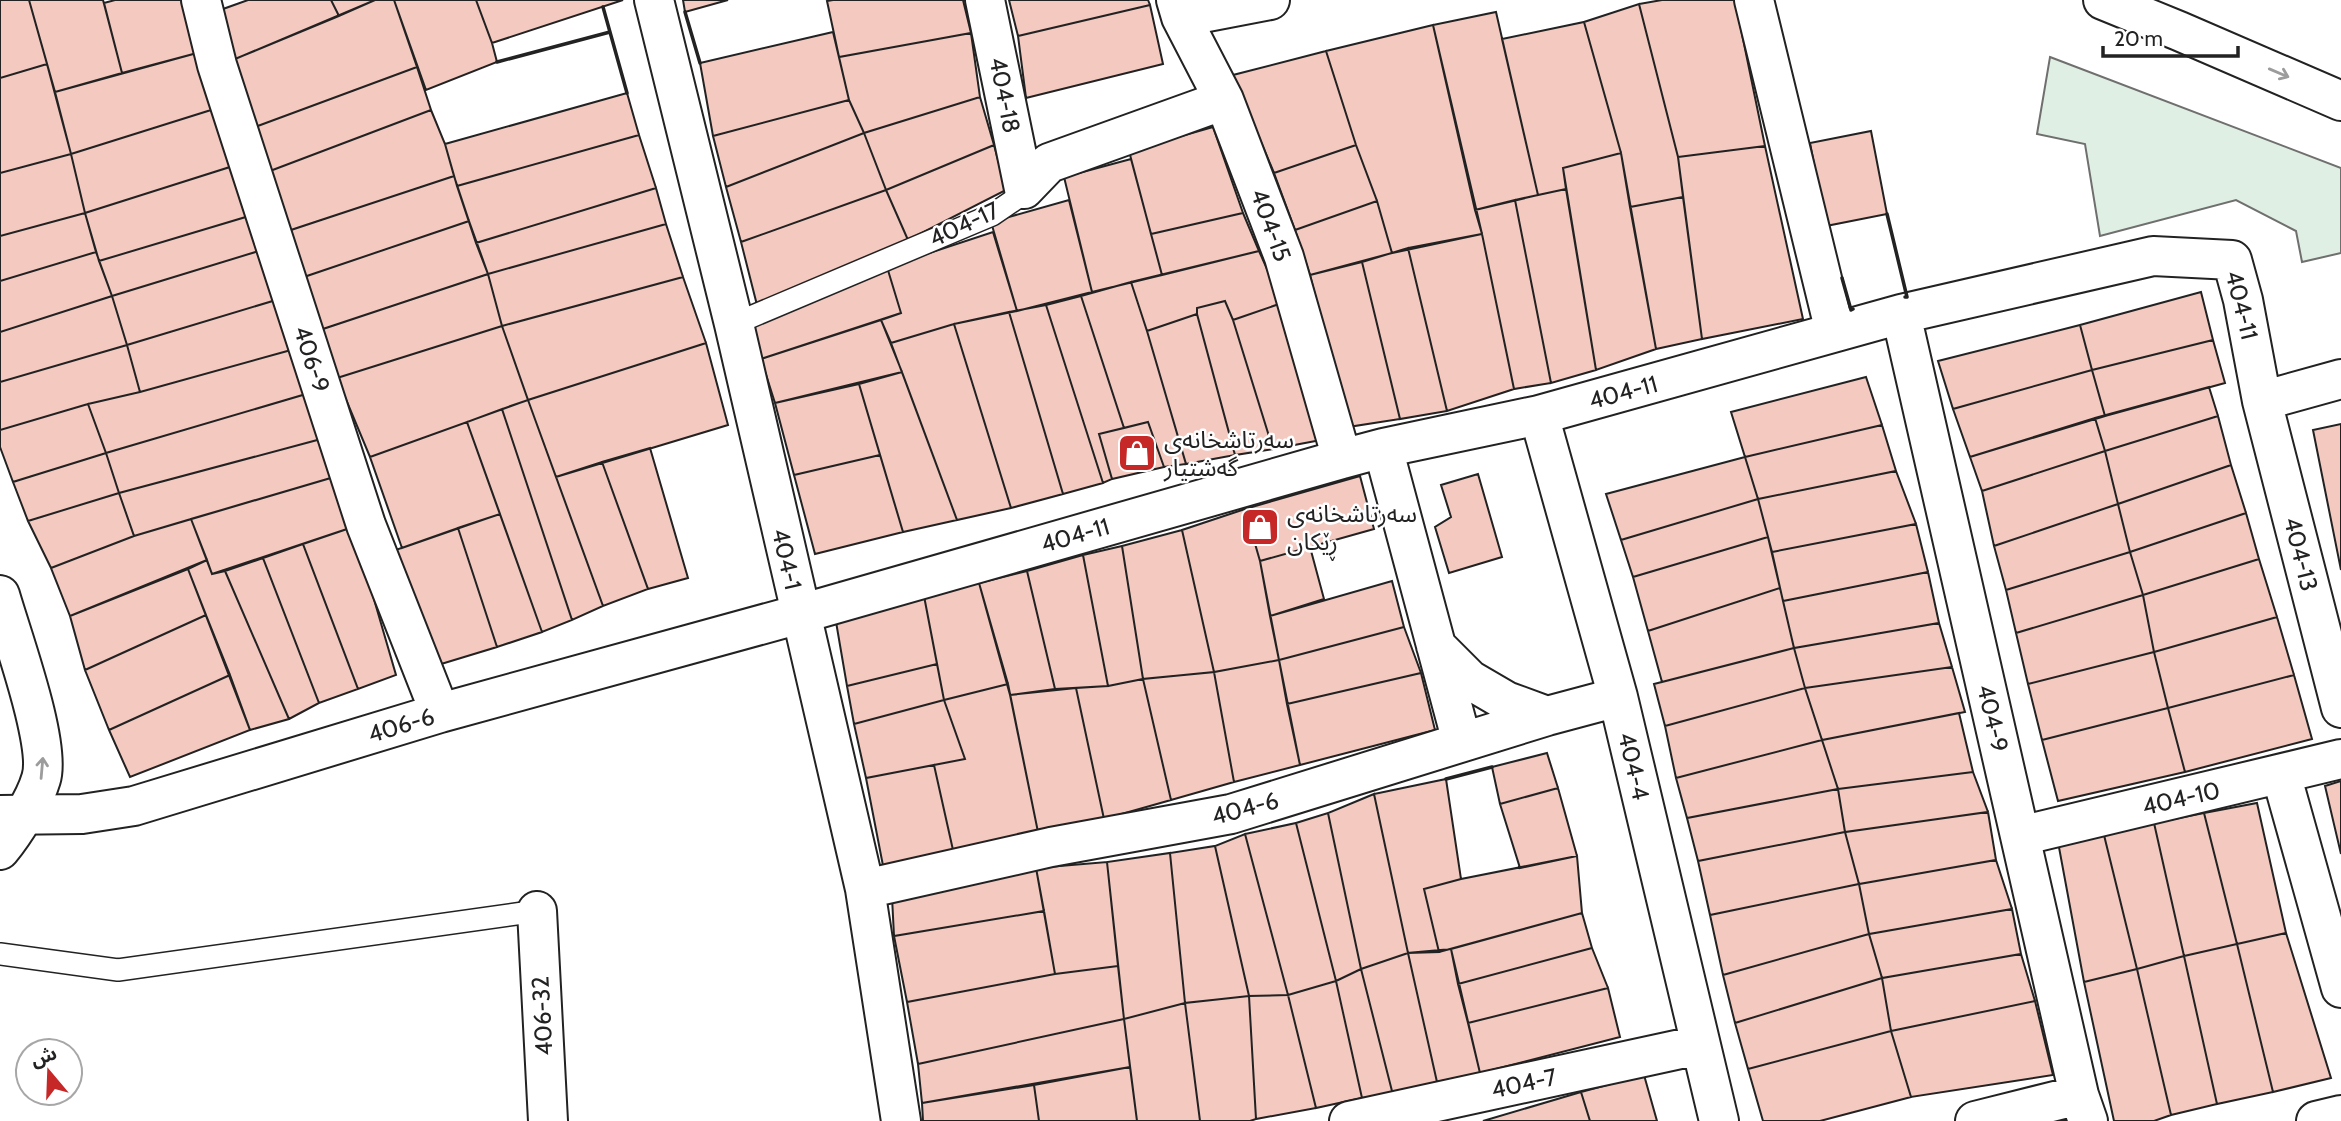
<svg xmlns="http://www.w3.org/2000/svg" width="2341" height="1121" font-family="Cabin,'Noto Sans Arabic',sans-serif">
  <rect width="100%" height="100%" fill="#fff"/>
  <path fill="#e0efe3" stroke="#6f6f6f" stroke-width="2" d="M2050,57L2341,168V253L2302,262L2296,231L2236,200L2100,236L2085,144L2037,134Z"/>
  <path fill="#f3c9c0" stroke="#222" stroke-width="2" d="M0,0H29L47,64L0,78Z
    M29,0H103L122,73L55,92Z
    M115,0H184L197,53L122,73L104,3Z
    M248,0H331L339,16L235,59L223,9Z
    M331,0H375L339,16Z
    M375,0H394L417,67L255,127L235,59Z
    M394,0H476L492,43L497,62L426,90Z
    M476,0H623L492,43Z
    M683,0H728L685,12Z
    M833,0H963L971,33L839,57L827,1Z
    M1009,0H1148L1150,5L1018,36Z
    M1662,0H1735L1765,146L1678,157L1639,4Z
    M1639,4L1678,157L1683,197L1630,207L1621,153L1584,22Z
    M1150,5L1163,64L1026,98L1018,36Z
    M1496,12L1538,195L1475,210L1433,25Z
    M1584,22L1621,153L1563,168L1566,189L1538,195L1502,39Z
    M1433,25L1482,234L1392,253L1377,201L1356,145L1326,51Z
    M833,32L849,100L713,136L700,63Z
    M971,33L980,97L864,133L849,100L839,57Z
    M1326,51L1356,145L1274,173L1233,75Z
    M197,53L211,110L71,154L55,92Z
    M47,64L71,154L0,173V78Z
    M417,67L431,110L270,171L255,127Z
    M627,93L639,135L457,186L445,144Z
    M980,97L994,145L886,190L864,133Z
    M849,100L864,133L726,187L713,136Z
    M211,110L233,166L85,213L71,154Z
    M431,110L445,144L454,176L288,231L270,171Z
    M1213,127L1243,213L1151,234L1129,151Z
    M1871,131L1887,214L1826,226L1810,143Z
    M864,133L886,190L741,242L726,187Z
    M639,135L656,188L476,243L457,186Z
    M994,145L1006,190L908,240L886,190Z
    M1356,145L1377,201L1295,230L1274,173Z
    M1765,146L1803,319L1702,339L1678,157Z
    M1621,153L1656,349L1596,370L1563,168Z
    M71,154L85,213L0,236V173Z
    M1131,159L1162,275L1092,292L1064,177Z
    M233,166L249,216L99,261L85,213Z
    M454,176L469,221L304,277L288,231Z
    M656,188L666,224L488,274L476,243Z
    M1566,189L1596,370L1551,383L1515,200Z
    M886,190L908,240L757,305L741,242Z
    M1683,197L1702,339L1656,349L1630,207Z
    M1069,200L1092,292L1017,311L991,222Z
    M1515,200L1551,383L1514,389L1482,234L1475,210Z
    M1377,201L1392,253L1310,275L1295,230Z
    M85,213L96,252L0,281V236Z
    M1243,213L1259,251L1162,275L1151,234Z
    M249,216L262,250L112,296L99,261Z
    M469,221L488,274L320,330L304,277Z
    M666,224L683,277L502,326L488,274Z
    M993,232L1017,311L954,324L891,343L881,320L901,313L887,267Z
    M1482,234L1514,389L1447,411L1408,248Z
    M1408,248L1447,411L1400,419L1362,262Z
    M262,250L276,300L127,345L112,296Z
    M1259,251L1282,303L1233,320L1225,301L1197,308V314L1147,331L1131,282Z
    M96,252L112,296L0,332V281Z
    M1362,262L1400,419L1348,427L1310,275Z
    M887,267L901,313L761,359L750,321Z
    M488,274L502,326L337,378L320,330Z
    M683,277L706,343L528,400L502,326Z
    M1131,282L1147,331L1186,464L1164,467L1148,422L1124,428L1081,296Z
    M2201,292L2213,340L2092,370L2080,325Z
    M112,296L127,345L0,382V332Z
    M1081,296L1124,428L1099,434L1112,479L1103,483L1046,305Z
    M276,300L291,350L140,392L127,345Z
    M1225,301L1233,320L1273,449L1235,455L1197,314V308Z
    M1282,303L1321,440L1273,449L1233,320Z
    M1046,305L1103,483L1063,494L1009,312Z
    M1009,312L1063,494L1011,508L954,324Z
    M1197,314L1235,455L1186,464L1147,331Z
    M881,320L902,372L775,403L761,359Z
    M954,324L1011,508L957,520L891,343Z
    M2080,325L2092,370L1953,409L1938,361Z
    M502,326L528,400L370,457L337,378Z
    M2213,340L2225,383L2105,416L2092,370Z
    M706,343L728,425L556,477L528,400Z
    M127,345L140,392L88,404L0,430V382Z
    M291,350L306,394L106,453L88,404L140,392Z
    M2092,370L2105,416L1970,457L1953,409Z
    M902,372L957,520L903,532L859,384Z
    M1866,377L1882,425L1745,457L1731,412Z
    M859,384L880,455L794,475L775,403Z
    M2209,387L2218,416L2105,451L2095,418Z
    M306,394L321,439L119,493L106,453Z
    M528,400L603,606L572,620L502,409Z
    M88,404L106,453L13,482L0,447V430Z
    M502,409L572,620L542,632L467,422Z
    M2218,416L2231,465L2118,504L2105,451Z
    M2095,418L2105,451L1982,491L1970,457Z
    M467,422L500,514L402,548L370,457Z
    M1148,422L1164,467L1112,479L1099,434Z
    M2341,424V570L2313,430Z
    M1882,425L1896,471L1758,499L1745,457Z
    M321,439L334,477L134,536L119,493Z
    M650,448L688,578L648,589L602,462Z
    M2105,451L2118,504L1994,546L1982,491Z
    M106,453L119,493L28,521L13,482Z
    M880,455L903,532L815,554L794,475Z
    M1745,457L1758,499L1621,540L1606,494Z
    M602,462L648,589L603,606L556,477Z
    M2231,465L2246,513L2130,552L2118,504Z
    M1896,471L1916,524L1772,552L1758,499Z
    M1478,474L1502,557L1449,573L1435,527L1451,517L1441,485Z
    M1360,476L1374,529L1260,561L1245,509Z
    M334,477L353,527L212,574L191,519Z
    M119,493L134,536L51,568L28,521Z
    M1758,499L1768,537L1633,577L1621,540Z
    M2118,504L2130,552L2006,590L1994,546Z
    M1245,509L1260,561L1279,660L1214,672L1182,530Z
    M2246,513L2259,559L2143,595L2130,552Z
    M500,514L542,632L497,647L458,528Z
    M191,519L207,560L70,616L51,568L134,536Z
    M1916,524L1928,572L1783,601L1772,552Z
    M353,527L396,675L358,689L303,544Z
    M458,528L497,647L428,668L387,553Z
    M1182,530L1214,672L1143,679L1122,546Z
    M1768,537L1780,588L1648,631L1633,577Z
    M303,544L358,689L319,703L263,558Z
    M1122,546L1143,679L1108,686L1083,555Z
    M1310,547L1324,599L1270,616L1260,561Z
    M2130,552L2143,595L2016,633L2006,590Z
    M1083,555L1108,686L1055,689L1027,571Z
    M263,558L319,703L289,719L225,571Z
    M2259,559L2277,617L2154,652L2143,595Z
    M207,560L212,574L225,571L289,719L250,730L188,569Z
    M188,569L206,615L85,670L70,616Z
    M1027,571L1055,689L1010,695L979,583Z
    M1928,572L1939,623L1794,648L1783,601Z
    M1392,581L1404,627L1279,660L1270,616Z
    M979,583L1008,684L944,700L924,596Z
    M1780,588L1794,648L1662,682L1648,631Z
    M2143,595L2154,652L2028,684L2016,633Z
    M924,596L937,664L847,686L835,616Z
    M206,615L230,675L109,730L85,670Z
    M2277,617L2294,675L2168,708L2154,652Z
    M1939,623L1952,667L1805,688L1794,648Z
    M1404,627L1421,673L1287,704L1279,660Z
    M1794,648L1805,688L1665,726L1654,684Z
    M2154,652L2168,708L2042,740L2028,684Z
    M1279,660L1300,765L1234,782L1214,672Z
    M937,664L944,700L854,724L847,686Z
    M1952,667L1965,712L1822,740L1805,688Z
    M1214,672L1234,782L1171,800L1143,679Z
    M1421,673L1435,730L1300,765L1287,704Z
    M230,675L250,730L130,777L109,730Z
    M2294,675L2312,739L2185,772L2168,708Z
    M1143,679L1171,800L1104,819L1076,688L1108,686Z
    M1008,684L1038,832L955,859L934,765L965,759L944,700Z
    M1076,688L1104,819L1038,832L1010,695Z
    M1805,688L1822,740L1676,778L1665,726Z
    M944,700L965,759L866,778L854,724Z
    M2168,708L2185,772L2058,801L2042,740Z
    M1959,713L1973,772L1838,789L1822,740Z
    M1822,740L1838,789L1687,818L1676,778Z
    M1547,753L1558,788L1500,804L1492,767Z
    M934,765L955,859L885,876L866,778Z
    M1973,772L1988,812L1845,832L1838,789Z
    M1446,779L1461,879L1424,889L1439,952L1408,953L1374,794Z
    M2341,781V854L2325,786Z
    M1558,788L1577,856L1520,868L1500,804Z
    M1838,789L1845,832L1698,861L1687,818Z
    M1374,794L1408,953L1361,969L1328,813Z
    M2257,803L2286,933L2237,944L2204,813Z
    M1988,812L1996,860L1859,884L1845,832Z
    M1328,813L1361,969L1336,981L1296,823Z
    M2204,813L2237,944L2184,956L2154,823Z
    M1296,823L1336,981L1288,995L1245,834Z
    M2154,823L2184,956L2137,969L2103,831Z
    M2103,831L2137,969L2084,982L2058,842Z
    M1845,832L1859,884L1710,915L1698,861Z
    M1245,834L1288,995L1249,996L1215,846Z
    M1215,846L1249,996L1185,1003L1170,853Z
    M1170,853L1185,1003L1124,1019L1107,862Z
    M1577,856L1582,913L1439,952L1424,889L1461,879Z
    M1996,860L2012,909L1869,934L1859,884Z
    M1107,862L1118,966L1055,974L1036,868Z
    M1036,868L1044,911L894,936L892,897Z
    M1859,884L1869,934L1723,975L1710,915Z
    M2012,909L2021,954L1882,978L1869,934Z
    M1044,911L1055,974L907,1002L894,936Z
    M1582,913L1592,948L1458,984L1451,949Z
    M2286,933L2331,1078L2273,1092L2237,944Z
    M1869,934L1882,978L1735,1023L1723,975Z
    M2237,944L2273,1092L2217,1104L2184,956Z
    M1592,948L1608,988L1468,1023L1458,984Z
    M1451,949L1480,1073L1437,1082L1408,953Z
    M1408,953L1437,1082L1393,1095L1361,969Z
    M2021,954L2035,1001L1891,1031L1882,978Z
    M2184,956L2217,1104L2171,1115L2137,969Z
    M1118,966L1124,1019L918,1064L907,1002L1055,974Z
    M1361,969L1393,1095L1362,1098L1336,981Z
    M2137,969L2171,1115L2154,1121H2114L2084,982Z
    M1882,978L1891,1031L1748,1069L1735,1023Z
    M1336,981L1362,1098L1316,1108L1288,995Z
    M1608,988L1620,1037L1480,1073L1468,1023Z
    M1288,995L1316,1108L1256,1119L1249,996Z
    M1249,996L1256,1119L1250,1121H1200L1185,1003Z
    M2035,1001L2053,1075L1911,1097L1891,1031Z
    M1185,1003L1200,1121H1137L1124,1019Z
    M1124,1019L1130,1067L922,1103L918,1064Z
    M1891,1031L1911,1097L1820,1121H1763L1748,1069Z
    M1130,1067L1137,1121H1039L1034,1085Z
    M1644,1075L1657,1121H1590L1581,1092Z
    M1034,1085L1039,1121H923L922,1103Z
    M1581,1092L1590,1121H1483Z"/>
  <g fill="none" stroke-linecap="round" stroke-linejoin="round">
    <defs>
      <path id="service" d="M734,324L992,215L1017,198L1024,189
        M0,954L118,970L537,911"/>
      <path id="minor" d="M201,0L217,65L366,525L440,713
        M654,0L734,324L865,889L901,1121
        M985,0L1024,189
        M1176,0L1181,17L1224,100L1284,257L1342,459
        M1754,0L1835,332
        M1181,17L1270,0
        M1024,189L1049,163L1224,100
        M1901,314L2079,1095L2088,1121
        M2262,401L2341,379
        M1539,415L1618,697L1719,1121
        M1383,448L1462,742
        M1436,646L1470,680L1506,701L1547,716
        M2281,774L2341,988
        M0,815L82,814L134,806L440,713L800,614L1342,459L1383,448L1539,415L1901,314L2153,256L2232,260L2243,300L2262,401L2341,708
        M2020,836L2341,759
        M865,889L1051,847L1231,814L1547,716L1618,697
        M537,911L548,1121
        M1349,1121L1699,1045
        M1975,1121L2079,1095
        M2316,1121L2341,1115"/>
      <path id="tertiary" d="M0,595C11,634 52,745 41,779C35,800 14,833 0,850"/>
      <path id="secondary" d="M2103,0L2179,31L2341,101"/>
    </defs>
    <use href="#service" stroke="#222" stroke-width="24"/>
    <use href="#minor" stroke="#222" stroke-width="42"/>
    <use href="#tertiary" stroke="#222" stroke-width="42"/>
    <use href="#secondary" stroke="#222" stroke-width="42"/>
    <use href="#service" stroke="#fff" stroke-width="21"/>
    <use href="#minor" stroke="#fff" stroke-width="38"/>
    <use href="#tertiary" stroke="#fff" stroke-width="38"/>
    <use href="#secondary" stroke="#fff" stroke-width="38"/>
    <path stroke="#222" stroke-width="3.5" d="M603,7L627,93
      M685,12L700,63
      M497,62L610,32
      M1887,214L1907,297H1905
      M1842,278L1851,310L1853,309
      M1446,779L1492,767"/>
  </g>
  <defs><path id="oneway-shaft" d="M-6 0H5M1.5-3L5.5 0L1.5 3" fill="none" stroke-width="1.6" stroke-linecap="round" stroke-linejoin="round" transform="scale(1.75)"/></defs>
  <g stroke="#9c9c9c">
    <use href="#oneway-shaft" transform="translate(2279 73) rotate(23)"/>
    <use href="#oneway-shaft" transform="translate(42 768) rotate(-85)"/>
  </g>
  <defs>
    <symbol id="shop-square" viewBox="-11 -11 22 22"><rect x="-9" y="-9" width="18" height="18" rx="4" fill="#c62828" stroke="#fff"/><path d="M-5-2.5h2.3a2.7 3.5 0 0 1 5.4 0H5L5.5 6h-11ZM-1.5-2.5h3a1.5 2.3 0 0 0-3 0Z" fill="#fff"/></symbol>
  </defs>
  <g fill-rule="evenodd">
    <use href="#shop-square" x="1115" y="431" width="44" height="44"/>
    <use href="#shop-square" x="1238" y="505" width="44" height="44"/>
  </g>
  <g text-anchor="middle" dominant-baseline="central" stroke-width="5" stroke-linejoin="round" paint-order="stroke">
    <g font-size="24" fill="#222" stroke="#fff">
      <text transform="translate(1005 95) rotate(79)">404-18</text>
      <text transform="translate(964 224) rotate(-25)">404-17</text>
      <text transform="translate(1271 225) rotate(70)">404-15</text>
      <text transform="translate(2242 305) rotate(76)">404-11</text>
      <text transform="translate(312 359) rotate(72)">406-9</text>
      <text transform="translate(1623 392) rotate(-15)">404-11</text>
      <text transform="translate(1075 535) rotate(-16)">404-11</text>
      <text transform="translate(2301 554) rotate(76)">404-13</text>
      <text transform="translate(787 559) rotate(77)">404-1</text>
      <text transform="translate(1993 718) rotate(77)">404-9</text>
      <text transform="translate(401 725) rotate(-17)">406-6</text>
      <text transform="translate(1634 766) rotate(77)">404-4</text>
      <text transform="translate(2181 798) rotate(-13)">404-10</text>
      <text transform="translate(1245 808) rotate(-15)">404-6</text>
      <text transform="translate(542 1016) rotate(-93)">406-32</text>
      <text transform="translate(1524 1083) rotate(-12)">404-7</text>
    </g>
    <g font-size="24" fill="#222" stroke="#fff" text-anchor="start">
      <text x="1164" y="439">سەرتاشخانەی<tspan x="1164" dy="28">گەشتیار</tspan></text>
      <text x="1287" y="513">سەرتاشخانەی<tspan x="1287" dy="28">ڕێکان</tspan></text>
    </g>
  </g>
  <g transform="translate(49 1072) rotate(341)"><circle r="33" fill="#ffffff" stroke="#a7a7a7" stroke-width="2"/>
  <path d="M0-5L12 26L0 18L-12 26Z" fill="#c62828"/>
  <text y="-10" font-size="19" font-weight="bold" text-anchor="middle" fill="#222222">ش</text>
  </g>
  <path d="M2103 46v10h135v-10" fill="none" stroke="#222222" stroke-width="3.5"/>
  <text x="2114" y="46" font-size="21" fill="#222222" stroke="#ffffff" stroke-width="5" paint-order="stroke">20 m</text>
</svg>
